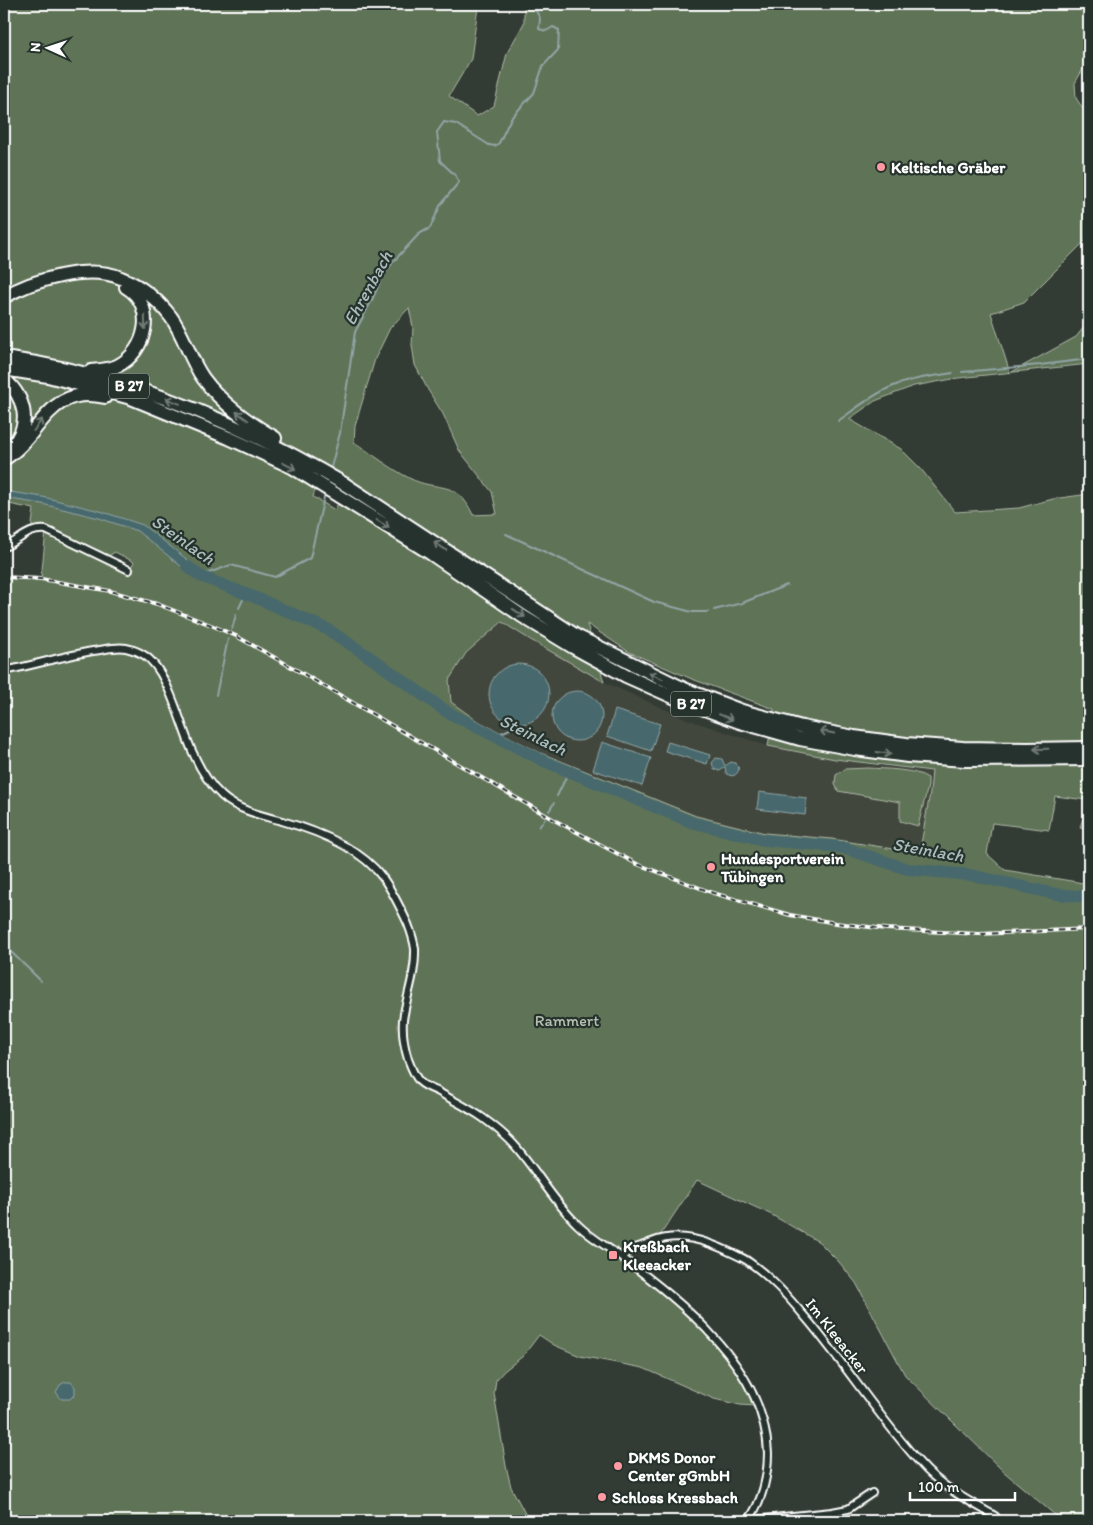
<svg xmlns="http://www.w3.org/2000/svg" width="1093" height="1525" font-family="Itim,sans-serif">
  <rect width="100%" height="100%" fill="#333c34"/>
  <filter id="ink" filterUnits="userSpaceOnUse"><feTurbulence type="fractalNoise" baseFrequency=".02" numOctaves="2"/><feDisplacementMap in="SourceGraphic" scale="10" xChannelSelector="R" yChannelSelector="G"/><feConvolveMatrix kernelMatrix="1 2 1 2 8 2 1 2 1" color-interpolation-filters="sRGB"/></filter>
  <g filter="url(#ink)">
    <path fill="#42463c" d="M503,622L529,639L604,682L689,720L768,746L880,766L932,771L930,793L920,850L894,849L832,839L765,833L696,816L541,753L476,720L451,702L449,680L466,653Z"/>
    <path fill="#5f7356" stroke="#afb9aa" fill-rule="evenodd" d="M4,4H480L477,14L471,59L449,96L477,116L494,106L507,53L524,23V4H1089V59L1075,83L1076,98L1089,118V237L1024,302L991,313L1010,373L1076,337L1089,321V364L958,378L914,386L875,401L849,419L901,449L921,469L955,512L1019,508L1053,499L1089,494V829L1080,827L1087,807L1086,800L1055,796L1049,830L992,823L987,854L1005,870L1089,884V1521H1062L1003,1471L905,1375L856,1283L839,1262L819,1242L772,1215L697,1180L657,1240L622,1257L592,1239L679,1307L704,1330L728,1359L744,1381L755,1406L740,1405L714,1399L643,1368L580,1356L554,1345L539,1335L523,1356L504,1371L496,1380L494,1393L506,1466L511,1487L529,1521H4V578L41,579L46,531H31L34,509L4,503ZM409,308L413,327L412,345L415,365L428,390L443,414L459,450L492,492L497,514L473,515C456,477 438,493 409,478C390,468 372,454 354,442L355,426L375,359L390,328ZM322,467L346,485L335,510L313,497ZM115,552L134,562L129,570L105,558ZM502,622L529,639L604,682L587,624L629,652L692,679L774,709L768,746L835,759L932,771L930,793L920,850L894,849L832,839L765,833L696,816L541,753L476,720L451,702L449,680L466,653Z
      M868,768C884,769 915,769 928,778V786L918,826L900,821V802L838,791L835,784L836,775L845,769Z"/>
    <path fill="#47696d" stroke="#91a5a7" d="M4,491L43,497L100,511L143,525L203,572L196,578L137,531L99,518L42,504L4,498Z
      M489 694a30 30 0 1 1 60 0a30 30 0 1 1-60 0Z
      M552 716a25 25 0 1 1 50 0a25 25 0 1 1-50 0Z
      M615,710L660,724L651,751L607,736Z
      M602,742L651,758L642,786L593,770Z
      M668,742L710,755L707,764L665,751Z
      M716,758L722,759L725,766L731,762L735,763L739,768C738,776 731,778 726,773L725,767L720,771L714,769L712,763Z
      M759,792L807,798L805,815L757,809Z
      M65,1382H71L75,1387V1394L70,1399H61L56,1392L60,1385Z"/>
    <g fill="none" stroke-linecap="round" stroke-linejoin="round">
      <path stroke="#91a5a7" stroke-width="2" d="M962,372L1040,365L1089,359
        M838,421C855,409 872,395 891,387C910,379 932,376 953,373
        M330,471L340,433L355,332L372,300L381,279L393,262L419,234L430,228L441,204L459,182L455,175L440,161L437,132L444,122L456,124L489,145L495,146L499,143L511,118L534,93L543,66L558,50L559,30L553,27L546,31L539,29L540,18L532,4
        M506,534L654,602L692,612H708
        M200,576L231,565L275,577L310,558L325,493
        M239,608L246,593
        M714,610L742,603L787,585
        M232,629L236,615
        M216,695L228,639
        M494,736L510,729
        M557,796L569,771
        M549,811L554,803
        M539,827L545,819
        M4,945L41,981"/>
      <path stroke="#47696d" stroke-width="12" d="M187,566L200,576L259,599L327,629L374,660L447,712L544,761L691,822L764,840L841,847L907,869L970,875L1056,894L1089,897"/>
      <defs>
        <path id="street" d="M4,547C20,541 27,528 46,530L129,570
          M4,671C34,665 63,656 93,651C103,650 116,646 126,648C131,649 139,652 144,655C168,669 181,728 193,753C200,769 210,785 222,796C237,810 263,816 282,821C318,831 360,847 383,878C393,892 401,909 408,924C411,932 414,941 415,949C416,974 406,997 403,1020C402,1034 404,1046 408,1059C411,1067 414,1076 420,1082C424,1086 432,1089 437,1091C452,1100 469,1108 483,1118C494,1126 508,1137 517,1148C538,1173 554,1202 578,1225C590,1237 606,1246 620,1256C683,1303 765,1368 768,1453C768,1478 762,1501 748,1521
          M622,1257C629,1249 642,1246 652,1242C679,1231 707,1241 732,1253C738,1256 744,1258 749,1262C771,1277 789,1298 806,1318C846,1365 879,1418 921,1464C941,1487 969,1501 995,1516L999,1521
          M750,1518L754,1520L832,1512L848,1509L872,1493"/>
        <path id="highway" d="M4,297C32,280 89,264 121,278C141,286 158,300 171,317C184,335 190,360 203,378C222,404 248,422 275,438
          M4,358C126,374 241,423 346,485L578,637L684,689L742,711L802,727L854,737L906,744L963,748L1027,749L1089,748
          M4,369L48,376L131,398L229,438L292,467L430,553L522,616L573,647L626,676L680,700L740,722L800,739L855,749L908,756L965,760L1089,759
          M91,371C100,370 108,370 117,366C147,352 157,305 126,287
          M4,379C25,397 32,424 12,446
          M4,459C43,435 47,384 105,397"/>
      </defs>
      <use href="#street" stroke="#fff" stroke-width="10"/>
      <use href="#highway" stroke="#fff" stroke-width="16"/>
      <use href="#street" stroke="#26332d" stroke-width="6"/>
      <use href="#highway" stroke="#26332d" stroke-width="12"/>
      <defs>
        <path id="rail" d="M4,577L41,579L110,591L157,604L211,625L236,636L288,665L556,821L637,864L713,893L790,915L836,923L886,929L979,934L1089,929"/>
      </defs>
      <use href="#rail" stroke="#fff" stroke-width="4"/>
      <use href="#rail" stroke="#26332d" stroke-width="2" stroke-dasharray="5.5" stroke-linecap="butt"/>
    </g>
    <defs><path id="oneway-shaft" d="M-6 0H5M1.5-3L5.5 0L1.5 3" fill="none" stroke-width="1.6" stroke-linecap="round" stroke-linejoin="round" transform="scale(1.25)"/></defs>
    <g stroke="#727a76">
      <use href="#oneway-shaft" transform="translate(145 322) rotate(89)"/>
      <use href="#oneway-shaft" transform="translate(173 401) rotate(-158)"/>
      <use href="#oneway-shaft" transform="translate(242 416) rotate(-145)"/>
      <use href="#oneway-shaft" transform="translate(38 425) rotate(-53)"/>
      <use href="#oneway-shaft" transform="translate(289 466) rotate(27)"/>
      <use href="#oneway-shaft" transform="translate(383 524) rotate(32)"/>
      <use href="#oneway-shaft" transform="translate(440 546) rotate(-146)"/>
      <use href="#oneway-shaft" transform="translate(519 613) rotate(33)"/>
      <use href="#oneway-shaft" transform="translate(656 676) rotate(-155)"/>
      <use href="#oneway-shaft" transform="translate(726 717) rotate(21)"/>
      <use href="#oneway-shaft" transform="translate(827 732) rotate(-169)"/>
      <use href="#oneway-shaft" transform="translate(1041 749) rotate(179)"/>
      <use href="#oneway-shaft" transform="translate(884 753) rotate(8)"/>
    </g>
  </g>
  <g fill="#ff9aa2" stroke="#26332d" stroke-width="2">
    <circle cx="881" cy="167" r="5"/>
    <circle cx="711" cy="867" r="5"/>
    <rect x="608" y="1250" width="10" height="10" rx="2.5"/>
    <circle cx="618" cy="1466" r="5"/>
    <circle cx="602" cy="1497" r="5"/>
  </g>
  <g text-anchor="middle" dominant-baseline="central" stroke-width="4.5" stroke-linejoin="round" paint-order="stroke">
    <g fill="#26332d" stroke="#bec2c0" stroke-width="1">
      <rect x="109" y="373.5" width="40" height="25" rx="4"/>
      <rect x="671" y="691.5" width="40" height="25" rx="4"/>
    </g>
    <g font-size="15" font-weight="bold" fill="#fff">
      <text x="129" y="386">B 27</text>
      <text x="691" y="704">B 27</text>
    </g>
    <g font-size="16" font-weight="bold" fill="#fff" stroke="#26332d" text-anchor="start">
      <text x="891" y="167">Keltische Gräber</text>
      <text x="721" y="858">Hundesportverein<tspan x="721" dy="18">Tübingen</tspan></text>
      <text x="623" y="1246">Kreßbach<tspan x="623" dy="18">Kleeacker</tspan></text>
      <text x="628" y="1457">DKMS Donor<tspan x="628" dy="18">Center gGmbH</tspan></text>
      <text x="612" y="1497">Schloss Kressbach</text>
    </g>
    <g font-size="16" fill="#b7c0b3" stroke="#26332d">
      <text x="567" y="1020">Rammert</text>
    </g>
    <g font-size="16" fill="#fff" stroke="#26332d">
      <text transform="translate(837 1336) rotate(52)">Im Kleeacker</text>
    </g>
    <g font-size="18" font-style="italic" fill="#acbcbd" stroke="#26332d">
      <text transform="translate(368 288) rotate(-61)">Ehrenbach</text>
      <text transform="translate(183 540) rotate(35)">Steinlach</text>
      <text transform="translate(533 735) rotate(26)">Steinlach</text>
      <text transform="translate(928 850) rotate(10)">Steinlach</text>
    </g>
  </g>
  <rect width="1093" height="1525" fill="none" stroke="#26332d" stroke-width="20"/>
  <rect x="10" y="10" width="1073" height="1505" fill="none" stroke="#fff" stroke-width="2" filter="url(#ink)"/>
  <g transform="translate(48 48) rotate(273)" stroke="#26332d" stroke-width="4" paint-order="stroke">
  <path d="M0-4L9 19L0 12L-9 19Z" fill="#ffffff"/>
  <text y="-8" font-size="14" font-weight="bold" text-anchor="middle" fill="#ffffff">N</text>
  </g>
  <path d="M910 1492v8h105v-8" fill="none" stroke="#ffffff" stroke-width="2.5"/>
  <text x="918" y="1492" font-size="15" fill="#ffffff" stroke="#26332d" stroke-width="4" paint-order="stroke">100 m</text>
</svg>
